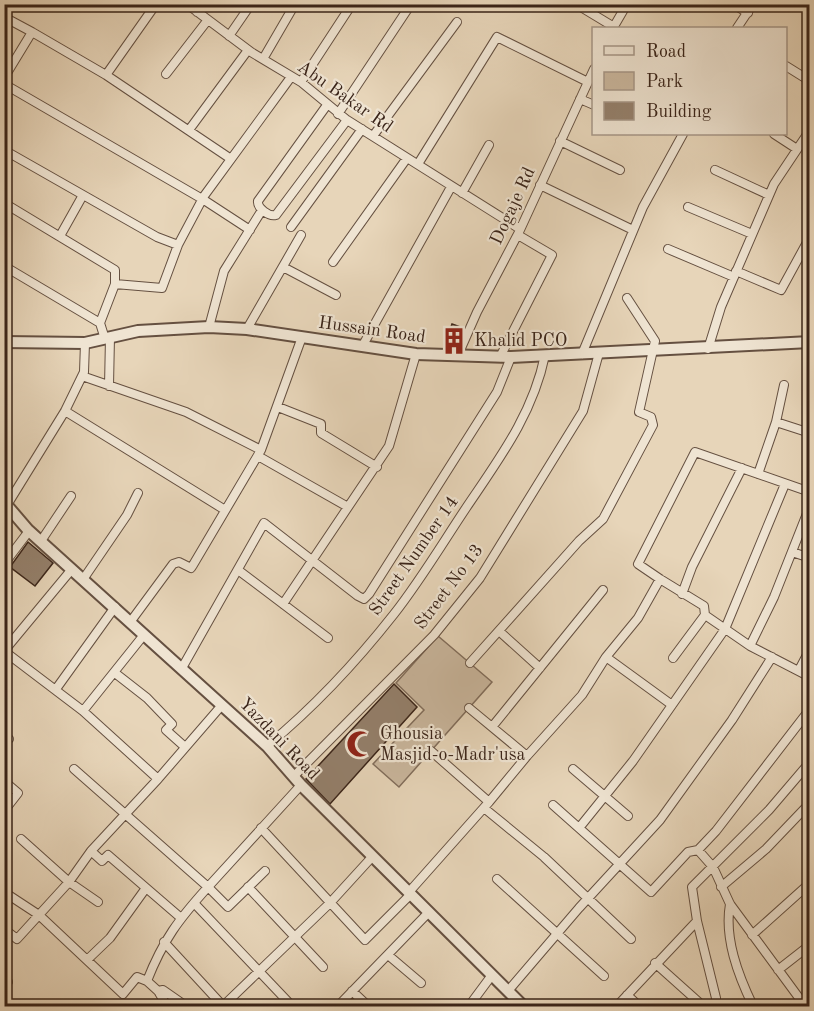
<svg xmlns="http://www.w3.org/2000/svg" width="814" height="1011" font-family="'Old Standard TT',serif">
  <rect width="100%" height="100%" fill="#e7d5b9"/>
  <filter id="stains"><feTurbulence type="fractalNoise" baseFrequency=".00333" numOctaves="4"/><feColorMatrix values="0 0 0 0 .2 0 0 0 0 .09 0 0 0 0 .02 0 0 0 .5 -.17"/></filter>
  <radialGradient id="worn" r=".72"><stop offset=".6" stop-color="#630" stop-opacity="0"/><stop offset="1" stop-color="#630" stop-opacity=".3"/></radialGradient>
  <path fill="#cab79e" stroke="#826e5c" stroke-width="1.5" d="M438,636L492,682L399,787L373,764L424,710L396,683Z"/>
  <path fill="#94806c" stroke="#3a2419" stroke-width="1.5" d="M452,324L463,328L455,348L444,347Z
    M28,542L53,563L35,586L10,567Z
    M394,684L417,707L330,804L306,779Z"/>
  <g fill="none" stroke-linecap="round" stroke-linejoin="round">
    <defs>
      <path id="minor" d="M187,4L251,52L301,82L347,120L520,229
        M576,4L614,27
        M733,4L748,13
        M197,12L202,4
        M4,17L32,32L4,78
        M613,28L627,4
        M737,28L753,4
        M32,32L106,75L231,159
        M229,36L251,4
        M263,59L295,4
        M786,66L810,81
        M166,74L207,21
        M106,75L156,4
        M301,82L352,4
        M4,84L204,200L250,230
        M580,99L594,105
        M327,105L258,201C257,208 269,217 276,215L347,120
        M338,114L411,4
        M189,130L248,50
        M774,134L797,149
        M373,136L457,22
        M560,141L620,170
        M4,150L157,237L178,245L204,196L291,77
        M418,164L497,37L588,82
        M715,170L769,195
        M540,185L633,230
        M462,193L489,145
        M4,203L115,270V284L100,323
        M688,207L752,234
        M291,227L362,129
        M60,236L83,195
        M668,249L734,277
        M333,262L407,158
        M4,266L100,323L105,339
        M283,267L336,295
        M736,271L781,290L810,237
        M115,284L162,288L178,245
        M209,327L224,271L262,210
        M247,329L301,235
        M363,345L451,187
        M708,349L721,307L774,184L810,130
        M582,354L643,207L683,134
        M458,355L477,312L519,232L594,69
        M500,357L552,255L518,235
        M82,376L186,412L261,450
        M109,386L110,337
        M278,407L321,424V433L377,467
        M65,411L225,510
        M776,422L784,385
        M805,432L810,416
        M258,456L348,507
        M758,474L776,422L810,433
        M7,505L65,411L84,372L85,343
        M41,541L71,496
        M792,552L810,558
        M4,564L29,531
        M72,569L4,651L83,711L143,636
        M238,570L328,638
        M84,578L127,515L138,493
        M660,579L638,564L695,452L810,492
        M682,594L692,567L742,468
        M283,604L389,446L416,354
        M131,621L173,564L179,562L191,568L193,565L261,450L302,337
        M499,631L540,668
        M750,646L774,597L810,506
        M606,657L672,705
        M673,658L705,615
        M470,663L579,541L603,519L653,425L651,417L639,412L655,341L627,298
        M182,668L264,523L358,596L364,599L369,594L497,392L511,357
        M799,670L810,649
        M115,673L147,698L172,724L166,730L185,747
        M56,689L115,607
        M469,708L527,756L489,802
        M83,711L158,779L222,705
        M492,727L603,590
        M4,736L9,739
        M267,746C313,708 357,661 394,614C420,581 442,544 466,508C499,459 533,414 545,355
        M527,756L582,695L606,657L638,618L660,579L704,606L705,615L750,646L810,677
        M74,769L208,887C179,919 163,940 147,981L158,991L164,1001L159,1006
        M573,769L628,816
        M294,776L434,635L480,578L583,411L599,353
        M4,781L18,793L4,811
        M553,805L651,892L688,852L698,850L716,831L810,709
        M484,808L544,857L631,939
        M261,828L365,940L411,894
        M579,828L633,761L725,629L785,484
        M21,839L69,882L98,902
        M698,850L713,867L730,904L805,1006
        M91,851L102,861L108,855L181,918
        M265,871L228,907L208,887L301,785
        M497,879L604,976
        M248,887L323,967
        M721,887L766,849L810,803
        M4,892L39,915L123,994L137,977L147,981
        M409,892L489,802L431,751
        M194,903L292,1006
        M730,904C724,938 738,975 753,1006
        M697,921L716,998
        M4,929L17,939L69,882L91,851L158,779
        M752,935L810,883
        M164,942L223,1006L330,903L372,857
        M388,955L421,983
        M87,960L110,938L146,888
        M655,963L703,1006
        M778,970L810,945
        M4,987L8,982
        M158,991L163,990L186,1006
        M352,991L368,1006
        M508,991L579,908L660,820L732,720L772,657
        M627,995L639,1006
        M338,1006L429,912
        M469,1006L492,975
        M617,1006L697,921L692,887L769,810L810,762"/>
      <path id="tertiary" d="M4,342L85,343L138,331L209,327L247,329L416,354L511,357L810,342
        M4,502L28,530L267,746L301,785L523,1006"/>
    </defs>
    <use href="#minor" stroke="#655041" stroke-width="10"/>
    <use href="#tertiary" stroke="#655041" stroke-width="14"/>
    <use href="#minor" stroke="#efe4d2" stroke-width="8"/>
    <use href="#tertiary" stroke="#efe4d2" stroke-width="10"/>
  </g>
  <defs>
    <symbol id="building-bare" viewBox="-9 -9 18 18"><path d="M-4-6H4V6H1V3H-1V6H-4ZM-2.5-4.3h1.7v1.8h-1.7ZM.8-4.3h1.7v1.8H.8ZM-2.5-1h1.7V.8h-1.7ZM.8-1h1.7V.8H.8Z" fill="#8f2418" stroke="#efe4d2" stroke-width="2.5" paint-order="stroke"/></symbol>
    <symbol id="mosque-bare" viewBox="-9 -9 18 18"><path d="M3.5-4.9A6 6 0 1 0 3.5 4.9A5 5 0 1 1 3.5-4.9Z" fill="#8f2418" stroke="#efe4d2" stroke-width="2.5" paint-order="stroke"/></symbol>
  </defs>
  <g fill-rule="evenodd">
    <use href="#building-bare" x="435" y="322" width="38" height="38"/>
    <use href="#mosque-bare" x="341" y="725" width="38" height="38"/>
  </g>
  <g text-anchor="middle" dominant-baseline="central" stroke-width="4.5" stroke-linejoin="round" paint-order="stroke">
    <g font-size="18" fill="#3a2419" stroke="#efe4d2">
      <text transform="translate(345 97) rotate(35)">Abu Bakar Rd</text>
      <text transform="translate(513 206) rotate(-65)">Dogaje Rd</text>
      <text transform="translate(372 330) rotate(8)">Hussain Road</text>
      <text transform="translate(414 556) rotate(-55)">Street Number 14</text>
      <text transform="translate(449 587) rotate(-53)">Street No 13</text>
      <text transform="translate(279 739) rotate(46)">Yazdani Road</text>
    </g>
    <g font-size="18" fill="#3a2419" stroke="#efe4d2" text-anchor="start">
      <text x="474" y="341">Khalid PCO</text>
      <text x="380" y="734">Ghousia<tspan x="380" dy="21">Masjid-o-Madr'usa</tspan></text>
    </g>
  </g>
  <rect width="814" height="1011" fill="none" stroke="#e7d5b9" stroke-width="24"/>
  <rect x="6" y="6" width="802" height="999" fill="none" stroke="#3a2419" stroke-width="3"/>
  <rect x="12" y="12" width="790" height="987" fill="none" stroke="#3a2419" stroke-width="1.5"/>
  <rect x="592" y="27" width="195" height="108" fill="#efe4d2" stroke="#a79788" stroke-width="1.5"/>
  <rect x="604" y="46" width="30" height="9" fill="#efe4d2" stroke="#a79788" stroke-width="1.5"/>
  <text x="646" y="57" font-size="18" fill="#3a2419">Road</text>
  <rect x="604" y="72" width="30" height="18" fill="#cab79e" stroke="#a79788" stroke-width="1.5"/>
  <text x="646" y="87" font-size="18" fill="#3a2419">Park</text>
  <rect x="604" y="102" width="30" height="18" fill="#94806c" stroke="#a79788" stroke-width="1.5"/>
  <text x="646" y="117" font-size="18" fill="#3a2419">Building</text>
  <rect width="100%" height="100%" filter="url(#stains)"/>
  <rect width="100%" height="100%" fill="url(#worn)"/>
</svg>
